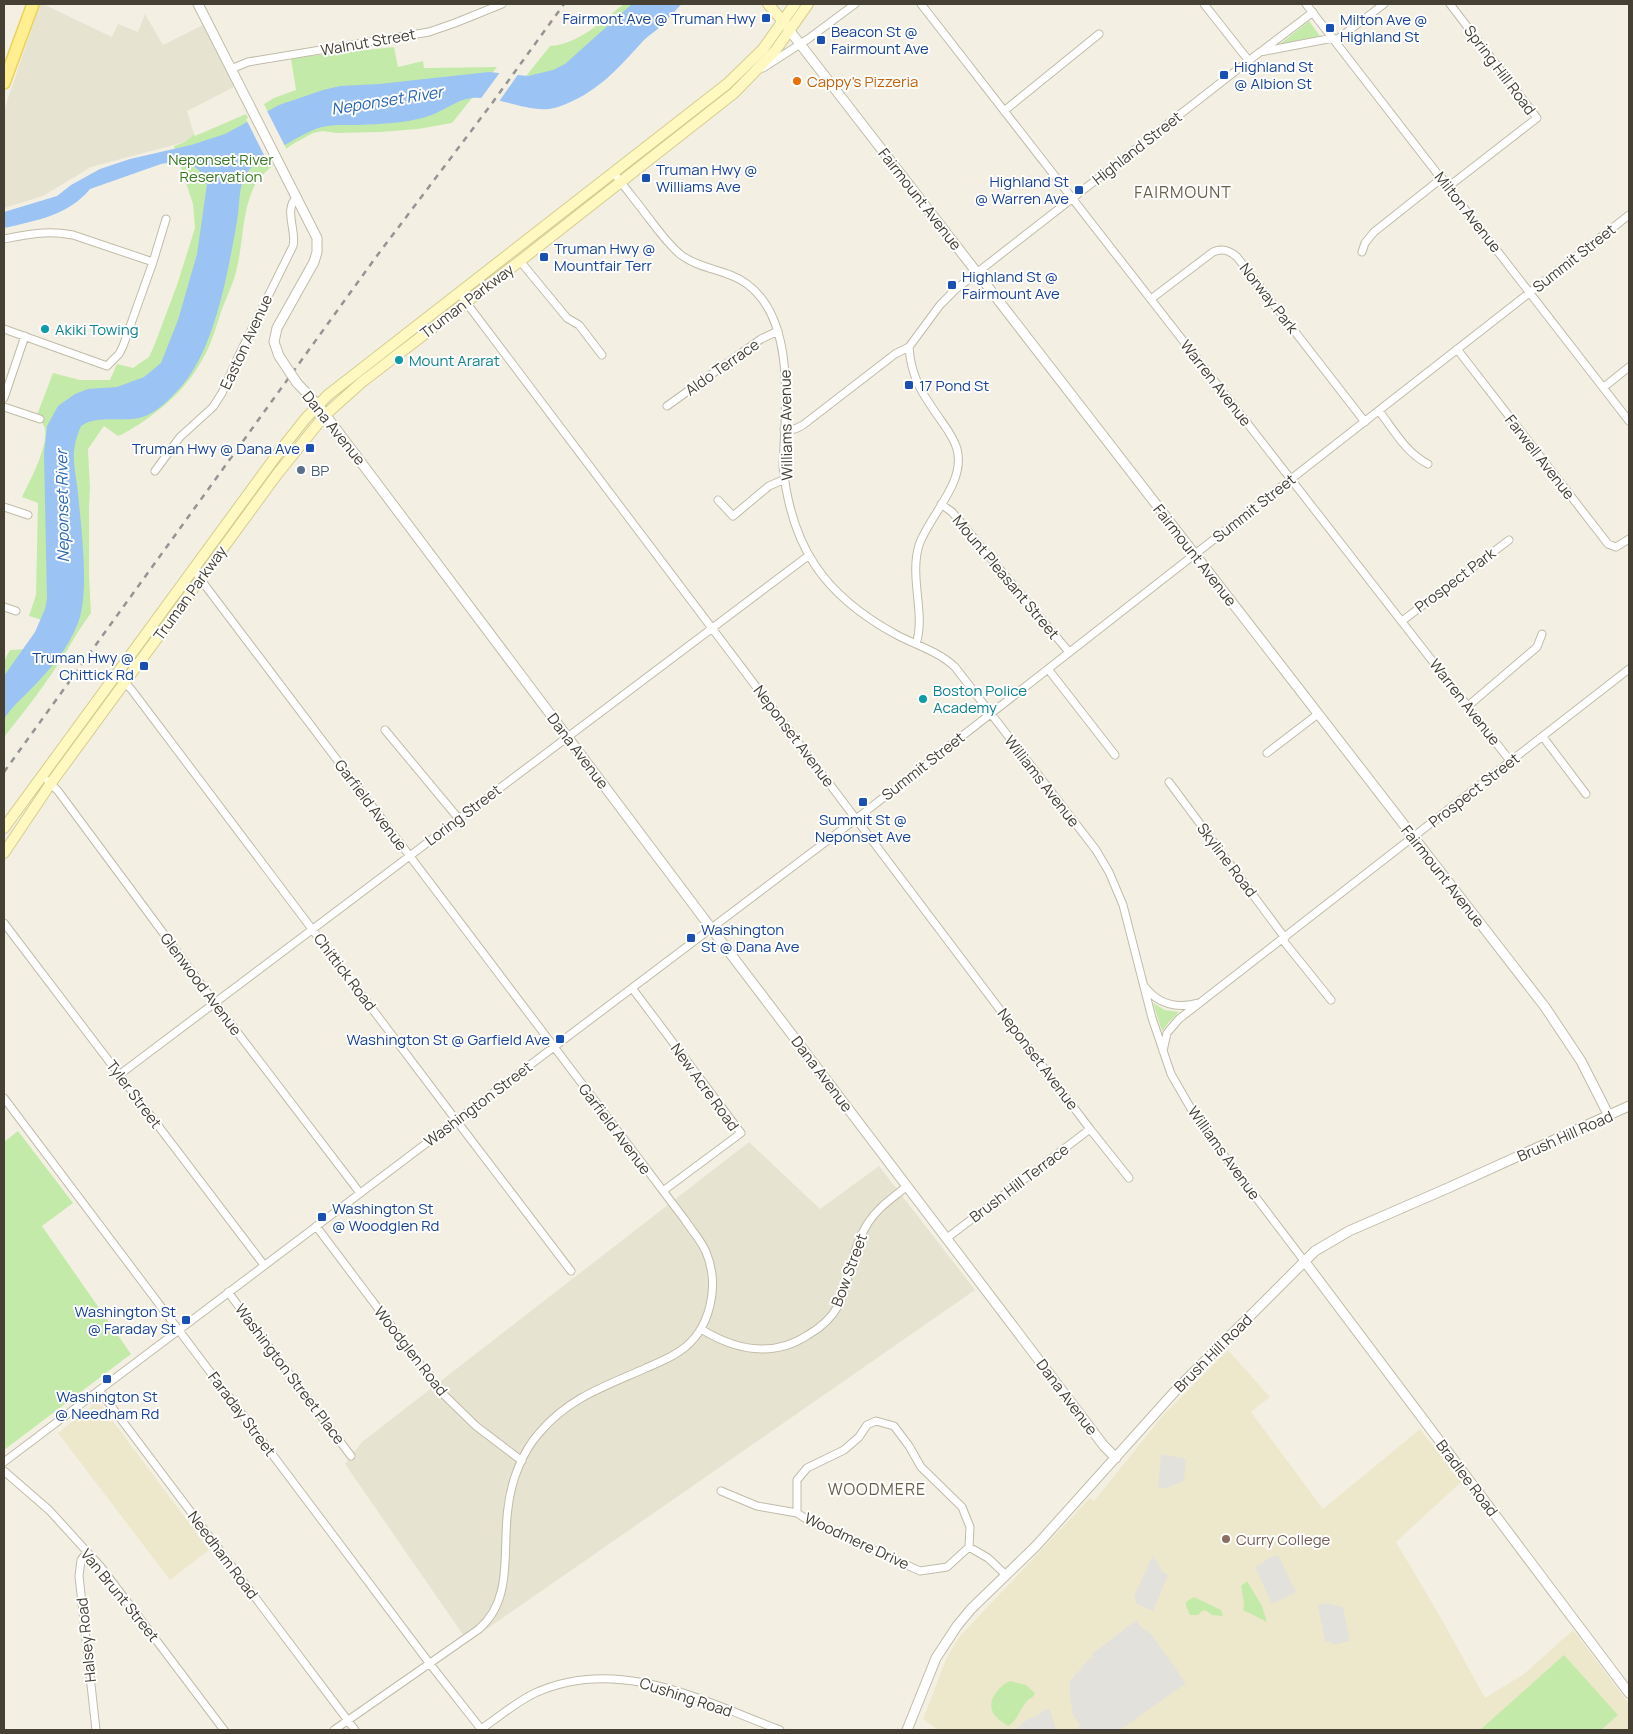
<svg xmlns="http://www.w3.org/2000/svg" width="1633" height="1734" font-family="Manrope,sans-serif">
  <rect width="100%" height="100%" fill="#f3f0e3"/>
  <path fill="#e7e3d1" d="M40,4H43L112,37L118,24L138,32L145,14L163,45L203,25L234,87L187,111L194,134L185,142L91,167L43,196L4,208V110Z
    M749,1142L820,1209L879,1166L975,1290L468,1642L345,1464L362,1442Z"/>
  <path fill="#ede8cc" d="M1228,1350L1270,1397L1251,1412L1323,1509L1420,1429L1461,1482L1396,1542L1441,1618L1485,1698L1524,1674L1573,1630L1629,1704V1730H938L923,1719L946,1659L960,1636L1090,1498L1094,1501L1164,1414Z
    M95,1403L101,1405L209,1550L170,1580L58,1433Z"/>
  <path fill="#c4eaa9" d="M624,4H658L604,56L515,90L550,46C580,44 601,21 624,4Z
    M1309,21L1320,36L1280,44Z
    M394,47L398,67L423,61L424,68L497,67L452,123L418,129L381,132L336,133L323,131L313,133L293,144L286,149L264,104L274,98L296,90L291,59L310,56Z
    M246,114L273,166C265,172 257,179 253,189C243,211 243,239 238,263C235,280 228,294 222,309C216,327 211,346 201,362C183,394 152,418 121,435L118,436L104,426L88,449L90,488L89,508V574L91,613C82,625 74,638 66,652C47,682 26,710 4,737V661L10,650L28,649L46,621L29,616L36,595L38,503L22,497C30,481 48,447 45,429C44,424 40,420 37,415L53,373L80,380H110L117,364L133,368L149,357L154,346L177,285L195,228L193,204L174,146L185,142L194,134L195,136Z
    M1153,1003L1165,1010L1179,1012L1169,1022L1162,1031Z
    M18,1131L73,1203L42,1226L131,1354L4,1450V1142Z
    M1247,1581L1262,1606L1267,1622L1243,1610L1244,1603L1241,1586Z
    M1194,1597L1221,1610L1223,1616L1212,1615L1205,1610L1201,1612L1198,1615H1190L1186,1606V1602Z
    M1564,1655L1618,1715L1601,1730H1480Z
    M1010,1681L1026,1685L1035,1693C1033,1699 1030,1697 1026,1702C1020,1709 1017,1722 1008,1726C1002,1722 994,1717 992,1710C988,1699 1000,1685 1010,1681Z"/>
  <path fill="#e3e1dc" d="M1161,1454L1186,1459L1184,1481L1163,1489L1158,1487Z
    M1153,1555L1162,1572L1168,1575L1153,1611L1137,1604L1134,1596Z
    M1278,1555L1296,1592L1272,1604L1255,1567L1271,1557Z
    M1325,1603L1343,1607L1350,1641L1332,1645L1331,1641L1325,1642L1318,1605Z
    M1136,1620L1141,1627L1151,1634L1186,1683L1120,1730H1079L1078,1728L1080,1725L1071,1711L1073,1708L1070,1702V1681L1087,1661L1093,1657L1092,1654Z
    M1050,1709L1056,1730H1014L1028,1719L1035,1717L1044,1710Z"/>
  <path fill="#9bc3f4" d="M632,4H682C675,10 670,18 662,25C656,31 649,35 643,41C618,69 596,94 558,107C531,116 500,95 472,98C457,99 441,113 426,117C405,123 381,124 359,125C345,125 331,124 318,128C306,132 274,151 263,158C256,163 249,168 245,176C238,189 240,206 237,221C228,271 215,351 179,389C169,400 154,415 139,418C121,422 97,415 81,426C69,454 75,465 78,493C81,527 90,592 78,623C68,649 49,671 29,691C20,700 11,708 4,719V676L35,632L45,609L47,599L44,454L47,426L58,406L75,394L88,389L117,387L128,383L144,377L161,363L178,320L197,254L207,184C198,161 183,160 161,164L90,189C69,215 35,221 4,228V212L57,196L71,185L100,169L130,159L191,145L225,134L279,105L323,90L340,86L379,84L489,72L528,76L553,70L565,64Z"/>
  <path fill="#f3f0e3" d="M501,71L519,73L498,103L479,101Z
    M266,109L286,148L266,159L246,119Z"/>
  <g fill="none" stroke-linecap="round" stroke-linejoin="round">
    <defs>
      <path id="minor" d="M921,4L1511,762
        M1204,4L1249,61
        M1306,4L1629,421
        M1335,41L1384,4
        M1263,50L1313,12
        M763,68L808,39L855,4
        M231,69L248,62L429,32L455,23L502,4
        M1004,111L1099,34
        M614,173C626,189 639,205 651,221C660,233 669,245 681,255C701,270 727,269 747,284C797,321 785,411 783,466C791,547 824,595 895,634C915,645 938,651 955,667L1096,850L1109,872L1123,905L1152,1018L1171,1074L1190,1107L1207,1133L1305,1262
        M1448,187L1537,118L1450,4
        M4,239C29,234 47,230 73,235L153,262
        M1362,252L1365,243L1374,232L1442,178
        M520,261L567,318L579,325L602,355
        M459,293L1090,1129L1129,1178
        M1151,299L1213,252C1222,248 1229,250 1237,257L1365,422
        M4,329L107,366L119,354L123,346L153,262L166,219
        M909,347C911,378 923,395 940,419C947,429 954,438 957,449C966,483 930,514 919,545C909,578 926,614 916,644
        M1457,349L1608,544L1616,547L1629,539
        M1604,387L1629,367
        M4,398L25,336
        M667,406L761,339L778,331
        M4,407L40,419
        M1379,411C1394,430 1405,452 1428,464
        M784,429H795L803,425L895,354L909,347L940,305L956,289L1260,52L1333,38
        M155,471L180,437L213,407L222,393L238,357L293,246C297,231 283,209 297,197
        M718,500L733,516L769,486L785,479
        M941,504L952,512L1069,652
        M4,507L28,515
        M198,576L685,1220C692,1231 701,1240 706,1252C720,1285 711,1330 680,1351C670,1358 658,1363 646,1368C606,1386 570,1397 540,1432C522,1452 511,1481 508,1508C502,1549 514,1599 479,1629L334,1730
        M4,607L16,611
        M1402,621L1509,540
        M1048,669L1115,755
        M117,675L131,689L456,1120L571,1271
        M1468,706L1537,647L1542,634
        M385,730L459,819
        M1543,737L1586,794
        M1267,753L1318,714
        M48,781L58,791L215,1003L360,1193
        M1169,782L1285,938
        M4,923L264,1265
        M1282,939L1331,1000
        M1145,987C1158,1004 1177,1009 1198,1003
        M632,988L741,1133L663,1191
        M1163,1051L1167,1033L1179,1019L1629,669
        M119,1075L808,556
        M4,1098L430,1664L481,1729C499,1717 516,1702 535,1693C618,1655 703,1701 780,1730
        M316,1226L441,1392L476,1426L522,1461
        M947,1238L1090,1129
        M228,1292L351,1456
        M701,1329C735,1350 773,1358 808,1335C820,1328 831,1319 838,1306C850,1279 852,1248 868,1223C877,1208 893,1198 907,1186
        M99,1390L355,1730
        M4,1462L856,819L1629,215
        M4,1471L49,1510L101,1567L224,1730
        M721,1491L757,1506L797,1513
        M969,1547L947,1567L920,1571L811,1522L797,1513V1480L807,1468L844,1450L859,1437L867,1425L876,1421L894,1426L909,1446L921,1467L962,1507L970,1527L969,1547L988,1558L1006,1575
        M87,1552L81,1560L79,1576L96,1730"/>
      <path id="tertiary" d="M198,4L317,238V252L314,262L277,328L274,342L279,356
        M790,31L1545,1007L1581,1061L1609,1116
        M297,383L318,405L711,928L1104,1446L1116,1458
        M1305,1262L1629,1693
        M907,1730L936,1658L957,1626L971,1609L1036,1546L1177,1389L1315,1251L1349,1231L1448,1188L1629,1106"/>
      <path id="secondary" d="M768,4L787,26
        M4,828L279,452L306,418L328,395L727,84L763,49L795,4
        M4,853L51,783L278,473L325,415L362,382L520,261L734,93L775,51L808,4"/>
      <path id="primary" d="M4,83L33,4"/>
    </defs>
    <use href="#minor" stroke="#c1bca8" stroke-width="9"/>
    <use href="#tertiary" stroke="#c1bca8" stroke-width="11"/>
    <use href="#secondary" stroke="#d5cd90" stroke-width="12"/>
    <use href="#primary" stroke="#ead25a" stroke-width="14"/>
    <use href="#minor" stroke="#fff" stroke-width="7"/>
    <use href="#tertiary" stroke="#fff" stroke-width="9"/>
    <use href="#secondary" stroke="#fff9c1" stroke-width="10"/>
    <use href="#primary" stroke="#ffef90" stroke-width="11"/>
    <path stroke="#949494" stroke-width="2.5" stroke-dasharray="6 6" stroke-linecap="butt" d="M4,772L376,257L490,106L564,4"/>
    <defs>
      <path id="tertiary-bridge" d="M279,356L297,383"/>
    </defs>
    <use href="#tertiary-bridge" stroke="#c1bca8" stroke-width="11" stroke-linecap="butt"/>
    <use href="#tertiary-bridge" stroke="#fff" stroke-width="9"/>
  </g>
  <g fill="#1a4fb4" stroke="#fff" stroke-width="2">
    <rect x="761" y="13" width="10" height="10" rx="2.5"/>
    <rect x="1325" y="23" width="10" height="10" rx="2.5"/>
    <rect x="816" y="35" width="10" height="10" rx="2.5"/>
    <rect x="1219" y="70" width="10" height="10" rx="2.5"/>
    <rect x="641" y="173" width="10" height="10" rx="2.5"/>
    <rect x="1074" y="185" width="10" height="10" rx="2.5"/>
    <rect x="539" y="252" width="10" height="10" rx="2.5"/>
    <rect x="947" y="280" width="10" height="10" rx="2.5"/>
    <rect x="904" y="380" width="10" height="10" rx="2.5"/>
    <rect x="305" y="443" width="10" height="10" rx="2.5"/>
    <rect x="139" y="661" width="10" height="10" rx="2.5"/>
    <rect x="858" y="797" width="10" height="10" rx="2.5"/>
    <rect x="686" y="933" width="10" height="10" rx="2.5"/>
    <rect x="555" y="1034" width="10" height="10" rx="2.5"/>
    <rect x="317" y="1212" width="10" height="10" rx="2.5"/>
    <rect x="181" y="1315" width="10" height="10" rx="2.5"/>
    <rect x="102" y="1374" width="10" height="10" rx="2.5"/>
  </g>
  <circle fill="#e8710a" stroke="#fff" stroke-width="2" cx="797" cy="81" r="5"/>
  <g fill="#0f9aa8" stroke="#fff" stroke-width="2">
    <circle cx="45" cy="329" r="5"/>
    <circle cx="399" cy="360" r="5"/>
    <circle cx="923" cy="699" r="5"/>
  </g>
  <circle fill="#5c6f8a" stroke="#fff" stroke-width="2" cx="301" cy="470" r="5"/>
  <circle fill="#8d6e63" stroke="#fff" stroke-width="2" cx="1226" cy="1539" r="5"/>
  <g text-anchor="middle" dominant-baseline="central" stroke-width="4" stroke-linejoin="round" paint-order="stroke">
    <g font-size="15" fill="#164399" stroke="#fff" text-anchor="start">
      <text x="756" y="18" text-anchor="end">Fairmont Ave @ Truman Hwy</text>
      <text x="1340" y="19">Milton Ave @<tspan x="1340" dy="17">Highland St</tspan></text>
      <text x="831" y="31">Beacon St @<tspan x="831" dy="17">Fairmount Ave</tspan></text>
      <text x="1234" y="66">Highland St<tspan x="1234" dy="17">@ Albion St</tspan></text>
      <text x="656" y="169">Truman Hwy @<tspan x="656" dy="17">Williams Ave</tspan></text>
      <text x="1069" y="181" text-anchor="end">Highland St<tspan x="1069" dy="17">@ Warren Ave</tspan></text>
      <text x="554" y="248">Truman Hwy @<tspan x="554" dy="17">Mountfair Terr</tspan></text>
      <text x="962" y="276">Highland St @<tspan x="962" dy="17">Fairmount Ave</tspan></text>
      <text x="919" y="385">17 Pond St</text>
      <text x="300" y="448" text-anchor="end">Truman Hwy @ Dana Ave</text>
      <text x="134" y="657" text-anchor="end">Truman Hwy @<tspan x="134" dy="17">Chittick Rd</tspan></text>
      <text x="863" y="819" text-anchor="middle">Summit St @<tspan x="863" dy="17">Neponset Ave</tspan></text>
      <text x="701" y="929">Washington<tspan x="701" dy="17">St @ Dana Ave</tspan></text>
      <text x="550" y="1039" text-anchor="end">Washington St @ Garfield Ave</text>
      <text x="332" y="1208">Washington St<tspan x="332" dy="17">@ Woodglen Rd</tspan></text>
      <text x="176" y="1311" text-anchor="end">Washington St<tspan x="176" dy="17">@ Faraday St</tspan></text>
      <text x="107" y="1396" text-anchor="middle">Washington St<tspan x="107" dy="17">@ Needham Rd</tspan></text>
    </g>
    <g font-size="15" fill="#454033" stroke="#fff">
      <text transform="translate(368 42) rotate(-10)">Walnut Street</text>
      <text transform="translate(1500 70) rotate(53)">Spring Hill Road</text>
      <text transform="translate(1137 148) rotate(-38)">Highland Street</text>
      <text transform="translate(920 199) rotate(52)">Fairmount Avenue</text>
      <text transform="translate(1468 212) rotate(52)">Milton Avenue</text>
      <text transform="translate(1574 258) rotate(-38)">Summit Street</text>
      <text transform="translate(1269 298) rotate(52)">Norway Park</text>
      <text transform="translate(467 301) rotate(-37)">Truman Parkway</text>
      <text transform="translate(246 342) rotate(-65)">Easton Avenue</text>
      <text transform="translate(722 367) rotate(-35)">Aldo Terrace</text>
      <text transform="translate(1216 383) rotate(52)">Warren Avenue</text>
      <text transform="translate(786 425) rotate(-91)">Williams Avenue</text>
      <text transform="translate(334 428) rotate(51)">Dana Avenue</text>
      <text transform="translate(1540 457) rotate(52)">Farwell Avenue</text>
      <text transform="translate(1254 508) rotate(-38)">Summit Street</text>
      <text transform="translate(1195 555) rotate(52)">Fairmount Avenue</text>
      <text transform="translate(1006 577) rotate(50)">Mount Pleasant Street</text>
      <text transform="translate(1455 580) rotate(-37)">Prospect Park</text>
      <text transform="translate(190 593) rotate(-54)">Truman Parkway</text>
      <text transform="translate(1465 702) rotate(52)">Warren Avenue</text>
      <text transform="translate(794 736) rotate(53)">Neponset Avenue</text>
      <text transform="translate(578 751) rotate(53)">Dana Avenue</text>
      <text transform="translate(923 766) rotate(-38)">Summit Street</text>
      <text transform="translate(1042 781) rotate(52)">Williams Avenue</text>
      <text transform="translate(1474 790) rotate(-38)">Prospect Street</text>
      <text transform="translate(371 805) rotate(53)">Garfield Avenue</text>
      <text transform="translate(463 815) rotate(-37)">Loring Street</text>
      <text transform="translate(1227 860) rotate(53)">Skyline Road</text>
      <text transform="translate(1443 876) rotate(52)">Fairmount Avenue</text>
      <text transform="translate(345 972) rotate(53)">Chittick Road</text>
      <text transform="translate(201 984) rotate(53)">Glenwood Avenue</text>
      <text transform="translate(1038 1059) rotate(53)">Neponset Avenue</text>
      <text transform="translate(822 1074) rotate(53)">Dana Avenue</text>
      <text transform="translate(705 1087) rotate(54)">New Acre Road</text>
      <text transform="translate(134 1094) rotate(53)">Tyler Street</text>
      <text transform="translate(478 1104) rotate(-37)">Washington Street</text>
      <text transform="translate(615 1129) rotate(53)">Garfield Avenue</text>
      <text transform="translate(1565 1136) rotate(-24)">Brush Hill Road</text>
      <text transform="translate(1224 1153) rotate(54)">Williams Avenue</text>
      <text transform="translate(1019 1183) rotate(-37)">Brush Hill Terrace</text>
      <text transform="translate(849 1270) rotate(-70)">Bow Street</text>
      <text transform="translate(411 1351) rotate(52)">Woodglen Road</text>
      <text transform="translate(1213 1353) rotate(-45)">Brush Hill Road</text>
      <text transform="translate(290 1374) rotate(53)">Washington Street Place</text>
      <text transform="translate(1067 1397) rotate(53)">Dana Avenue</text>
      <text transform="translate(242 1414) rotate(53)">Faraday Street</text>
      <text transform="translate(1467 1478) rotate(53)">Bradlee Road</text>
      <text transform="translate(857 1541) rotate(25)">Woodmere Drive</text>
      <text transform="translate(223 1555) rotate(53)">Needham Road</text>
      <text transform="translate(120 1595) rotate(51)">Van Brunt Street</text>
      <text transform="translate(86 1640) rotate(-96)">Halsey Road</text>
      <text transform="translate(686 1697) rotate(18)">Cushing Road</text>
    </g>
    <g font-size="15" fill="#c56008" stroke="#fff" text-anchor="start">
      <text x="807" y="81">Cappy's Pizzeria</text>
    </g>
    <g font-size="15" fill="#387924" stroke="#fff">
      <text x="221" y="159">Neponset River<tspan x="221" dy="17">Reservation</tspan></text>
    </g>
    <g font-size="15" fill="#0d838f" stroke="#fff" text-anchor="start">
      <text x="55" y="329">Akiki Towing</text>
      <text x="409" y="360">Mount Ararat</text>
      <text x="933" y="690">Boston Police<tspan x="933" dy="17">Academy</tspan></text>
    </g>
    <g font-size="15" fill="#4e5e75" stroke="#fff" text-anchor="start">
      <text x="311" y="470">BP</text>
    </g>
    <g font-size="15" fill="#785e54" stroke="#fff" text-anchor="start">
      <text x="1236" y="1539">Curry College</text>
    </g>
    <g font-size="16" font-style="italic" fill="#2766b5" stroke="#fff">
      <text transform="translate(387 100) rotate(-9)">Neponset River</text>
      <text transform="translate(62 506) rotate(-91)">Neponset River</text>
    </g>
    <g font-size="16" letter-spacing="1" fill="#68604a" stroke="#fff">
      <text x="1183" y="192">FAIRMOUNT</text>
      <text x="877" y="1489">WOODMERE</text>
    </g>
  </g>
  <rect width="1633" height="1734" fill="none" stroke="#454033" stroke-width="10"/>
</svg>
